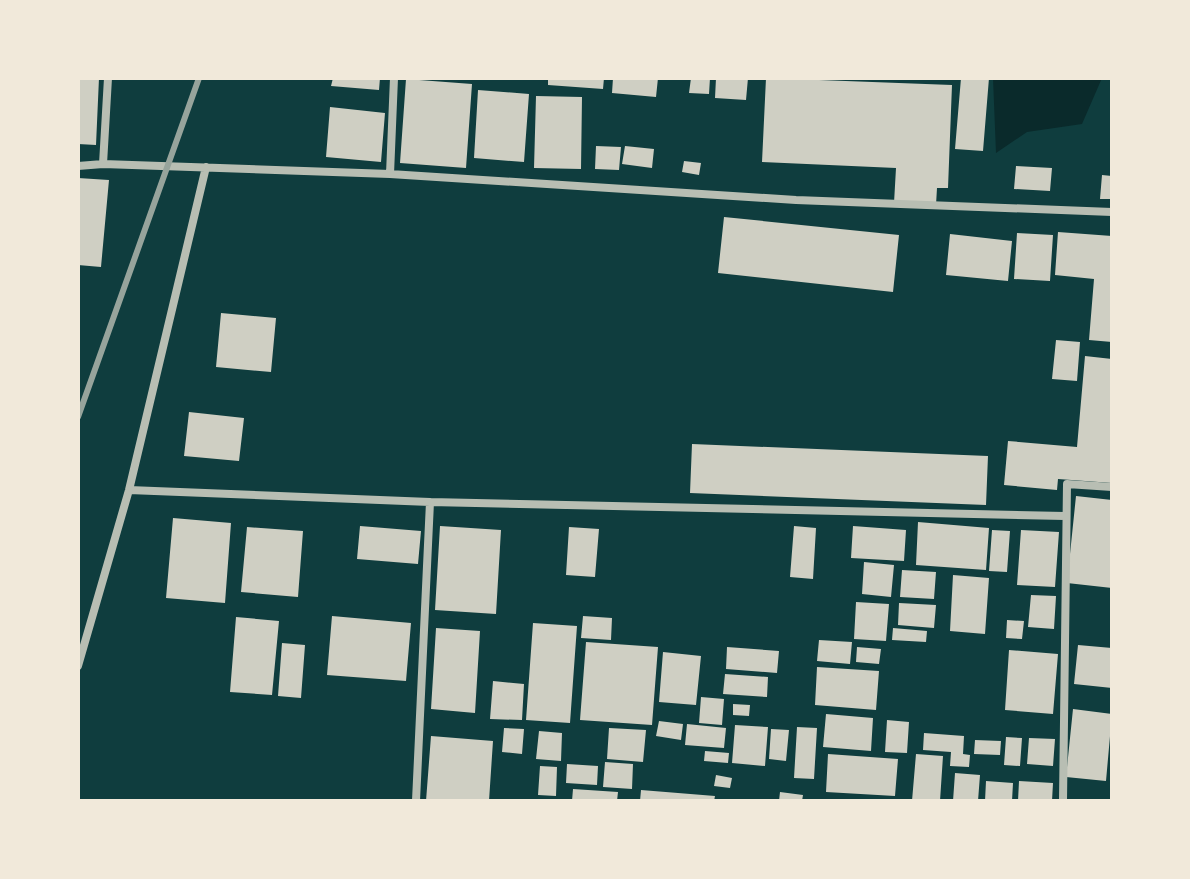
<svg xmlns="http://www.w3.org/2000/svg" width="1190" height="879" font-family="'IBM Plex Serif',serif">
  <rect width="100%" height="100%" fill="#0f3d3e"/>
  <path fill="#0a2a2b" d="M993,78H1102L1082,124L1027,132L996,153Z"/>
  <path fill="#cfcfc3" d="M78,78H99L96,145L78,144Z
    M333,78H380L379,90L331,86Z
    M548,78H604L603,89L548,85Z
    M613,78H658L656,97L612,93Z
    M691,78H710L709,94L689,93Z
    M716,78H748L746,100L715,98Z
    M766,78L952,85L948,188H937L936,205L894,203L896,168L762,162Z
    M961,78H989L983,151L955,149Z
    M406,79L472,84L466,168L400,163Z
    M478,90L529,94L524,162L474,158Z
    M536,96L582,97L581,169L534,168Z
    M330,107L385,113L381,162L326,157Z
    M596,146L621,147L619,170L595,169Z
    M625,146L654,149L652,168L622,164Z
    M684,161L701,163L699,175L682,172Z
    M1016,166L1052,168L1050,191L1014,189Z
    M1102,175L1112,176V199H1100Z
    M78,178L109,180L101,267L78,265Z
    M724,217L899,235L893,292L718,273Z
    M1058,232L1112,236V342L1089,340L1094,279L1055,275Z
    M1017,233L1053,235L1050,281L1014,279Z
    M950,234L1012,241L1008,281L946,275Z
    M221,313L276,318L271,372L216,367Z
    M1056,340L1080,342L1077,381L1052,379Z
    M1085,356L1112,359V483L1058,479L1057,490L1004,485L1008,441L1077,447Z
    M189,412L244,418L239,461L184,456Z
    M692,444L988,456L986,505L690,493Z
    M1076,496L1112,500V588L1067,583Z
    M173,518L231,523L225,603L166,598Z
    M918,522L989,528L986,570L916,565Z
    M360,526L421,531L418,564L357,559Z
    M440,526L501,530L496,614L435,610Z
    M794,526L816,528L813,579L790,577Z
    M853,526L906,530L904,561L851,558Z
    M247,527L303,531L298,597L241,592Z
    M569,527L599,529L595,577L566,575Z
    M992,530L1010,531L1007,572L989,571Z
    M1021,530L1059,532L1055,587L1017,585Z
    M864,562L894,565L891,597L862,594Z
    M902,570L936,572L934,599L900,597Z
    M953,575L989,578L985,634L950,631Z
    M1031,595L1056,596L1054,629L1028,627Z
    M856,602L889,604L886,641L854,639Z
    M899,603L936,605L934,628L898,625Z
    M332,616L411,623L406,681L327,675Z
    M583,616L612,618L611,640L581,638Z
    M236,617L279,621L272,695L230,692Z
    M1007,620L1024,621L1022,639L1006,638Z
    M533,623L577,626L570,723L526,720Z
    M436,628L480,631L475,713L431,709Z
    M893,628L927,631L926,642L892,640Z
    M819,640L852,642L850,664L817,661Z
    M586,642L658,647L652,725L580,720Z
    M282,643L305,645L301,698L278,696Z
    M1078,645L1112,648V688L1074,684Z
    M727,647L779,651L777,673L726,669Z
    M857,647L881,649L879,664L856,662Z
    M1009,650L1058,654L1053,714L1005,710Z
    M663,652L701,656L696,705L659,702Z
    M817,667L879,671L876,710L815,705Z
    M725,674L768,677L767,697L723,694Z
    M493,681L524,684L522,720L490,719Z
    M701,697L724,699L722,725L699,723Z
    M733,704L750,705L749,716L733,715Z
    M1073,709L1112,714L1106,781L1066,777Z
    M826,714L873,718L871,751L823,747Z
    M887,720L909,722L907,753L885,752Z
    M659,721L683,724L681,740L656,736Z
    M687,724L726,728L724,748L685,745Z
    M735,725L768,727L765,766L732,763Z
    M797,727L817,728L814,779L794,778Z
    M504,728L524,729L522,754L502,752Z
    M609,728L646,730L643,762L607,759Z
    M771,729L789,730L786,761L769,759Z
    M539,731L562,733L561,761L536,759Z
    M924,733L964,736L963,754L970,755L969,767L950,766L951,752L923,750Z
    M431,736L493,741L489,801H426Z
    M1006,737L1022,738L1020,766L1004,765Z
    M1029,738L1055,739L1053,766L1027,764Z
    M975,740L1001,741L1000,755L974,754Z
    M705,751L729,753L728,763L704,761Z
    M828,754L898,759L895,796L826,792Z
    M916,754L943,756L940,801H912Z
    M605,762L633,764L632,789L603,787Z
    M567,764L598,766L597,785L566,783Z
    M540,766L557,767L556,796L538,795Z
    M955,773L980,775L978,801H953Z
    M716,775L732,778L730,788L714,786Z
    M986,781L1013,783L1012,801H985Z
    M1019,781L1053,783L1052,801H1018Z
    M573,789L618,792L617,801H572Z
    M641,790L715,796L714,801H640Z
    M780,792L803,795L802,801H779Z"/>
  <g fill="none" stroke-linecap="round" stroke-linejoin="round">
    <path stroke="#b8beb3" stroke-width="8" d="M103,164L108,78
      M78,166L103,164L390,174L796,200L1112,212
      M390,174L394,78
      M129,490L430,502L1065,516
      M78,666L129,490L206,167
      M416,801L430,502
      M1063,801L1067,484L1112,487"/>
    <path stroke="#97a49c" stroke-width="6" d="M78,417L199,78"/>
  </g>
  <rect width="1190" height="879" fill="none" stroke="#f1e9da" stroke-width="160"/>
</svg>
